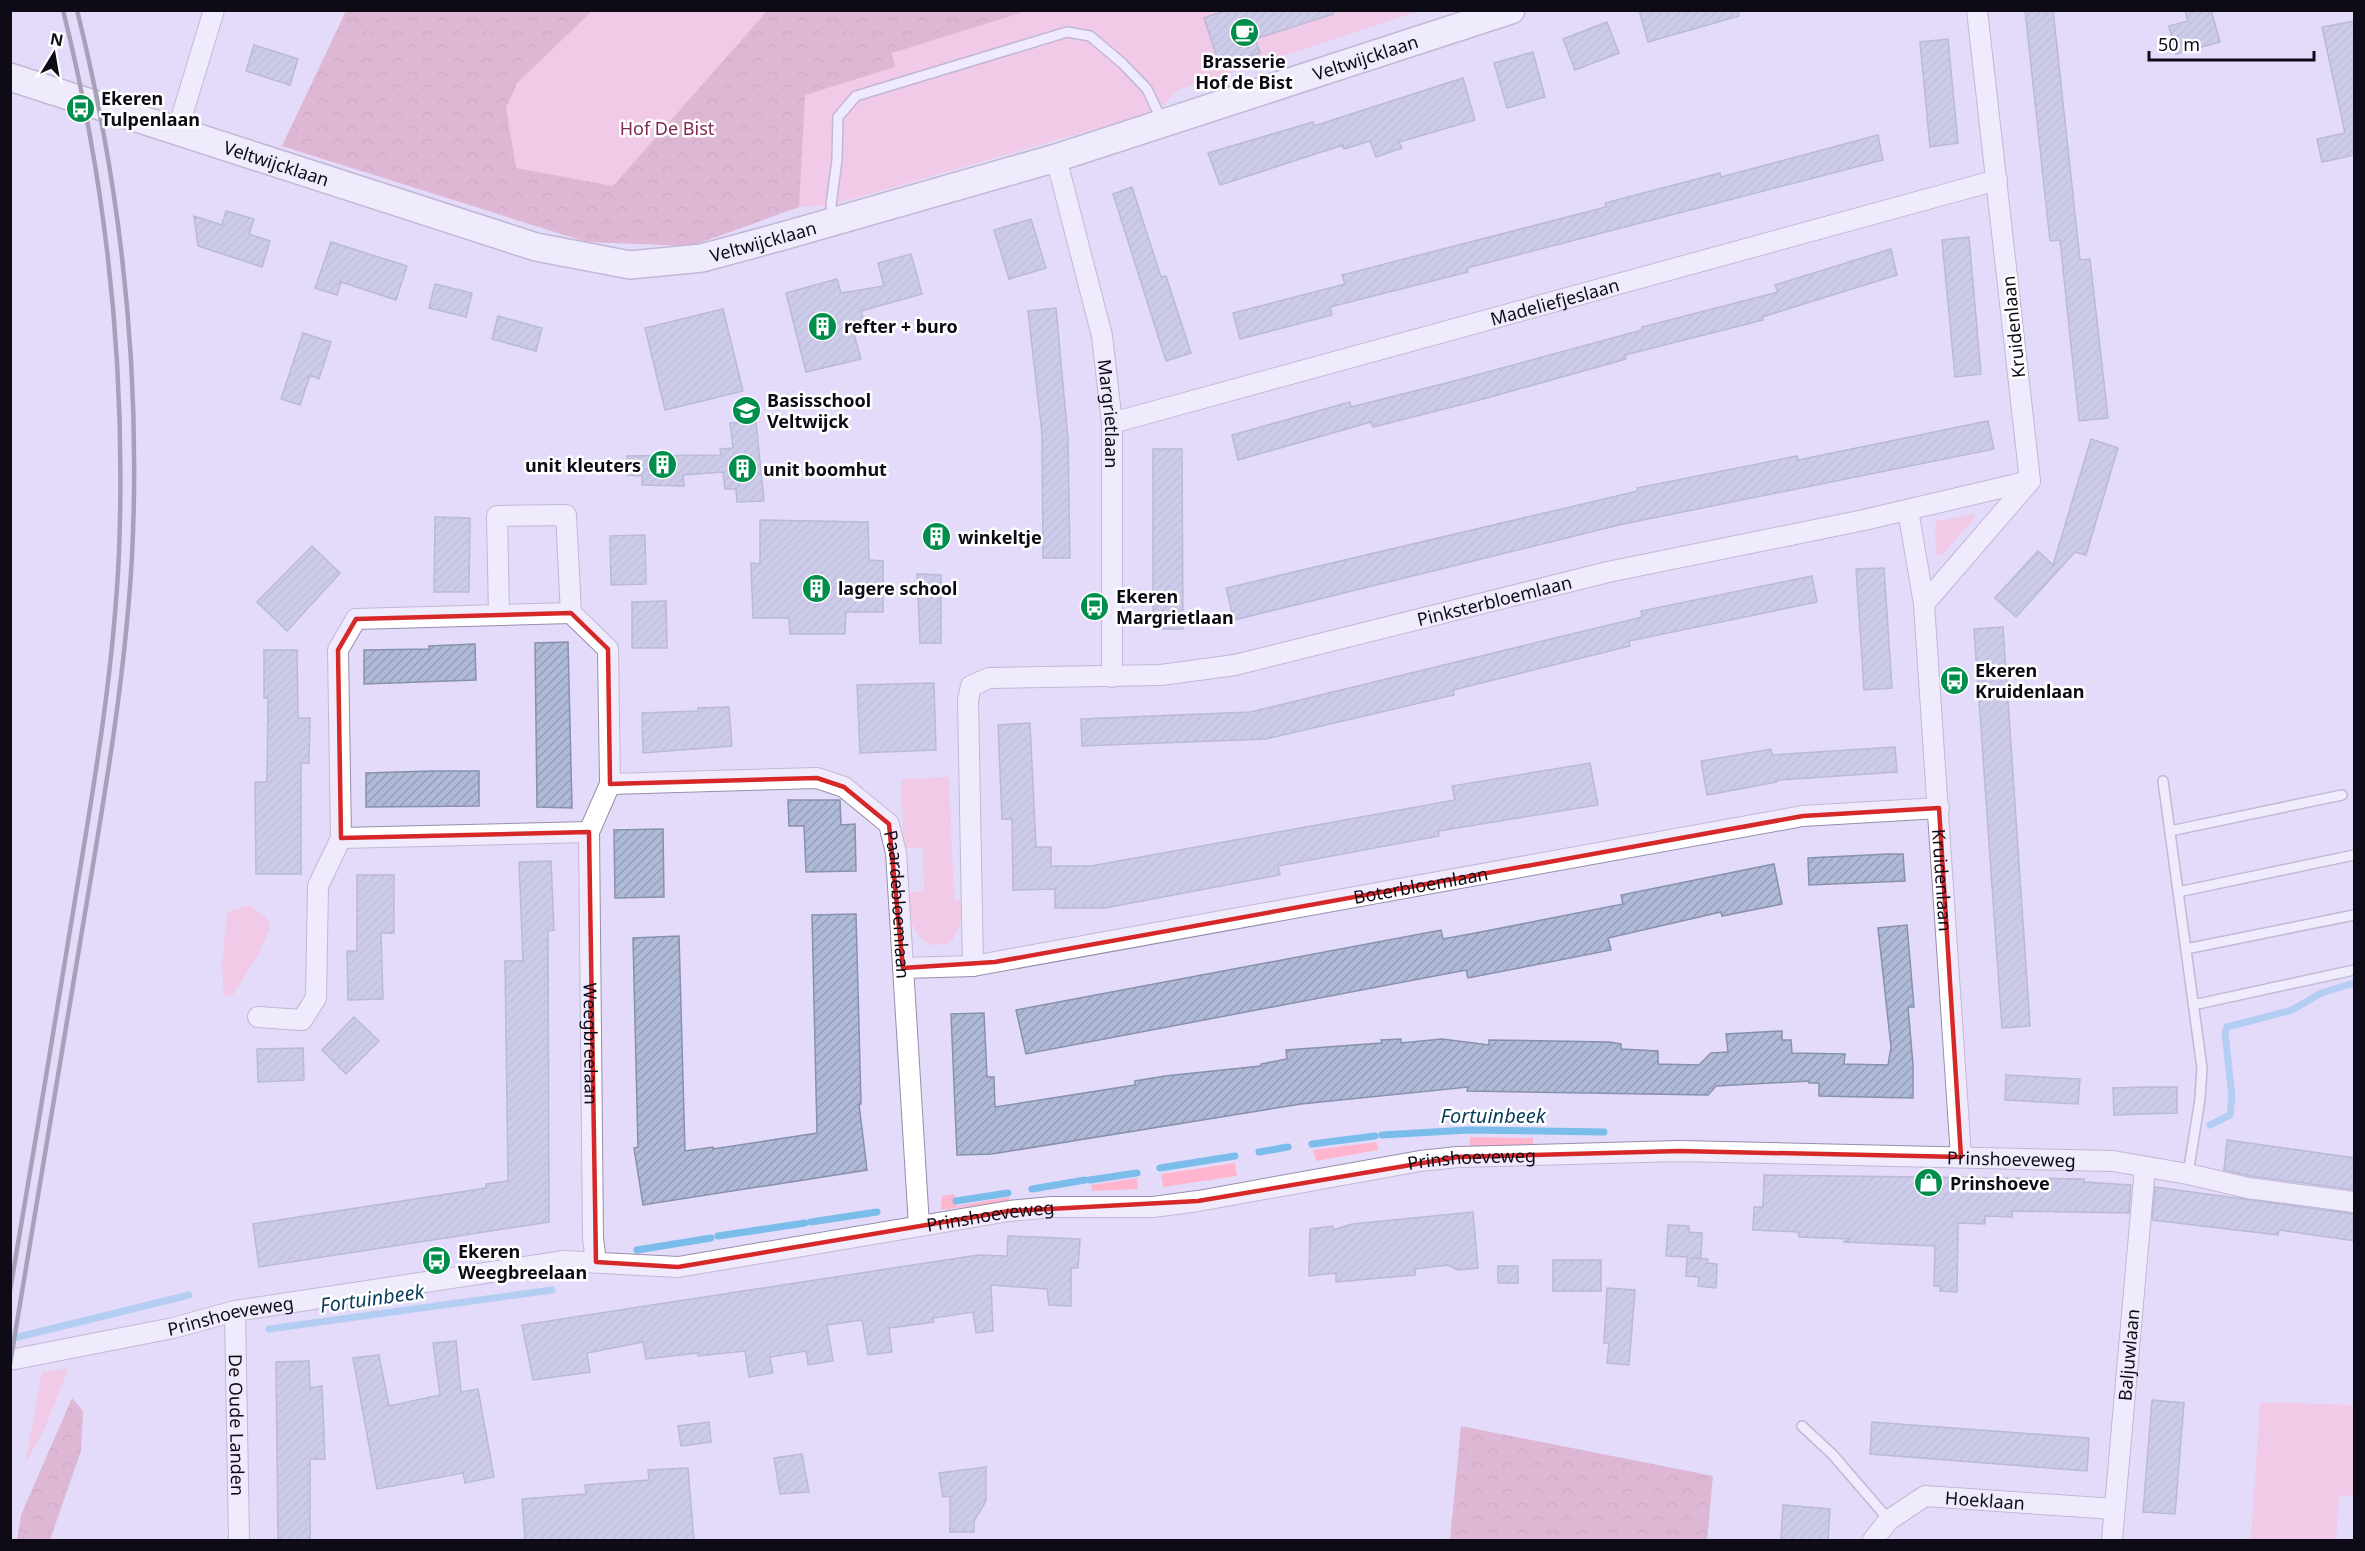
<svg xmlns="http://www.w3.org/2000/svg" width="2365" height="1551" font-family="'Noto Sans',sans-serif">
  <defs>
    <pattern id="forest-crowns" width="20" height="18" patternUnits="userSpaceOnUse" patternTransform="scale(1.5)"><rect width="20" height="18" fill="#d68ca6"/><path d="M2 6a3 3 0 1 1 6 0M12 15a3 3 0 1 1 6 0" fill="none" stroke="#b6778e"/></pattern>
    <pattern id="building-hatch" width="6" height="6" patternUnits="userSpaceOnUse" patternTransform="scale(1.5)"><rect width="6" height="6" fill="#b0bad8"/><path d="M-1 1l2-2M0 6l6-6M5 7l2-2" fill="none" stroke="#969fb9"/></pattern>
  </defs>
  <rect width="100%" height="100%" fill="#e4dbfa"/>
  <path fill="#ffb5ce" d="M346,11H1420L1178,90L1158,111L831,205L799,207L691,246L587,242L282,146Z
    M1974,514V519L1942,555L1936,554L1935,525L1937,521Z
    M949,777L954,900H964C964,916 959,932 949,944L931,945C911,933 908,915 907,893L924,891L923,848H904L901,779Z
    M249,905L265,916L271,925L260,952L232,996L224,995L222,967L227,912Z
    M1470,1137L1533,1138V1145L1470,1146Z
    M1377,1142L1378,1150L1316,1161L1313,1150Z
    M1235,1163L1237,1176L1163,1187L1161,1174Z
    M1137,1178L1138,1189L1092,1191L1091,1185Z
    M954,1194L956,1206L1009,1197V1201L941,1210L942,1196Z
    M68,1369L45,1428L25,1464L42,1372Z
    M2260,1402L2354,1405V1496L2339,1495L2336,1540H2251Z"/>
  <path fill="url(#forest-crowns)" d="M346,11H592L517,83L506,107L516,168L613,186L767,11H1027L892,53L895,67L805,95L799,207L691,246L587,242L282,146Z
    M72,1398L83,1411L81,1451L50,1540H17L21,1515Z
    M1461,1426L1713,1476L1707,1540H1450Z"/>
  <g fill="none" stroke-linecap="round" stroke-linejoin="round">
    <path stroke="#7abcea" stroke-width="7" d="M2210,1125L2230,1115L2232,1097L2225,1033L2227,1027L2292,1010L2321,993L2354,983
      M1382,1135L1468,1130L1604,1132
      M1312,1144L1375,1136
      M1259,1152L1288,1147
      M1160,1168L1235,1156
      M1090,1180L1137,1173
      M1032,1189L1085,1180
      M956,1201L1008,1193
      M811,1222L877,1212
      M718,1236L805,1223
      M637,1250L711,1238
      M269,1329L552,1290
      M10,1339L189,1295"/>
  </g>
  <path fill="url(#building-hatch)" stroke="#8791ad" stroke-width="1.5" d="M1228,10H1333V14L1255,39L1260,53L1220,66L1204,18Z
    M1639,10H1738L1739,16L1648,42Z
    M2025,10H2053L2080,260L2090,259L2108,418L2079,421L2060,240L2050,241Z
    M2185,10H2211L2220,42L2176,54L2169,26L2188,21Z
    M2355,21V155L2322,162L2317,139L2345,133L2322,27Z
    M1607,22L1619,53L1575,70L1563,39Z
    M1948,39L1958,143L1930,147L1920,42Z
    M254,45L298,59L290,85L246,71Z
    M1533,52L1545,97L1507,108L1494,63Z
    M1463,78L1475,120L1399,142L1402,148L1376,157L1370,141L1344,149L1343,145L1220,185L1208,153L1313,122L1314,126Z
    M1878,135L1883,160L1467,268L1468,272L1330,307L1332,315L1240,339L1233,313L1345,284L1342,275L1606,207L1605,203L1720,173L1721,177Z
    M1132,187L1161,277L1166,276L1191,353L1166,361L1113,194Z
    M226,211L254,219L249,234L270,241L262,267L198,246L194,216L222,225Z
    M1031,219L1046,268L1009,279L994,230Z
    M1969,237L1981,374L1955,377L1942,240Z
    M331,242L407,266L396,300L341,282L337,295L315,288Z
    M1891,249L1897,275L1762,317L1763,320L1625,355L1626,359L1487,398L1373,427L1371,422L1238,460L1232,435L1350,402L1351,407L1458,380L1642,330V327L1778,292L1775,285Z
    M911,254L922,294L861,311L864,321L851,324L861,359L806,372L786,293L837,279L841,293L884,286L878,263Z
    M435,284L472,293L466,317L429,308Z
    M1056,308L1068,439L1070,558H1043L1042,434L1028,311Z
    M723,309L743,391L665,410L645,328Z
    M498,316L542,328L536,351L492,339Z
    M303,333L331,342L319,379L310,375L300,405L281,399Z
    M1988,421L1994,449L1623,524L1234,620L1226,588L1638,491L1637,488L1797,456L1798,460Z
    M756,422L764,501L737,502L736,489H725L723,472L683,475L684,486L642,485V476L627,475V456L721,455L720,449L733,448L730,423Z
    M2091,439L2118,448L2086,555L2075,552L2016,617L1995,598L2038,551L2053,565Z
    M1153,449H1182L1183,629H1153Z
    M435,517L470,518L469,592H434Z
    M760,520L868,522L869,560L883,561V612H846L845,634H790L789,618H753L751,563L760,564Z
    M645,535L646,584L611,585L610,536Z
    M312,546L340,573L287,631L257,602Z
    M1884,568L1892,688L1864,690L1856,569Z
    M917,574L941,575V643H920Z
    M1812,576L1817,602L1629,641L1630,646L1453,690L1454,695L1317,727L1266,739L1082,746L1081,719L1250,712L1642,617L1641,611Z
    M666,601L667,648H632V602Z
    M2003,627L2030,1026L2002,1028L1974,629Z
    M568,642L572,808L537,807L535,643Z
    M475,644L476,680L364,684V650L429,649V646Z
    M264,650H297L298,718H310L309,763H301V874H256L255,782H267L268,698H264Z
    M934,683L936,750L860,753L857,685Z
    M729,707L732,746L643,753L642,713L698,711V708Z
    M1030,723L1036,847H1051V866H1091L1455,800L1452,786L1590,763L1598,805L1438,831L1439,836L1278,866L1280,875L1258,879L1105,908H1055V889L1013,890L1012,819H1002L998,725Z
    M1895,747L1897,772L1777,780V782L1707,795L1701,761L1771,749L1772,755Z
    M433,771H479V806L366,807V773Z
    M788,800H840L841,825L855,824L856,871L806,872L804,826H789Z
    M663,829L664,897L615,898L614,830Z
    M1889,854H1903L1905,881L1809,885L1808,858Z
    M551,861L554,930L548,931L549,1222L259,1267L253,1224L486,1188V1184L508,1181L505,961H523L519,862Z
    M1774,864L1782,904L1722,916L1721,912L1608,938L1611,950L1468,978L1466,970L1026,1054L1016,1010L1441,930L1443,939L1481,932L1623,904L1621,895Z
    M357,875H394V933H381L383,999L348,1000L347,951H357Z
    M856,914L861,1104H859L867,1170L643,1205L634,1148L638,1147L633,938L679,936L685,1151L713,1147V1149L817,1133L812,915Z
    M1907,925L1914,1007H1908L1913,1065V1098L1819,1096V1083H1809V1081L1716,1086L1708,1095L1467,1091L1468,1087L1301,1104L992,1154L957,1155L951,1014L984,1013L987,1077H994L995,1107L1135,1085V1081L1165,1076L1261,1066V1064L1287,1059L1286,1050L1382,1043L1381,1040L1401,1039V1043L1442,1039L1489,1045V1040L1609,1042L1621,1044V1049L1658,1051V1064L1699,1065L1711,1053L1728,1052L1726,1034L1782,1031V1040H1791L1792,1053L1845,1054L1844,1064L1888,1065L1891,1047L1878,928Z
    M354,1017L379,1041L346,1074L322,1050Z
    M303,1048L304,1080L258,1082L257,1049Z
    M2006,1075L2080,1079L2078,1104L2005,1100Z
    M2148,1087H2177V1113L2114,1115L2113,1088Z
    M2227,1140L2355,1158V1190L2250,1176L2224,1170Z
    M1764,1175L2084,1179V1182L2131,1185L2129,1213L2012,1211V1217L1985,1216V1224L1958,1223L1957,1292L1940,1291V1286H1934L1935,1246L1843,1242L1851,1239L1799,1237L1798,1232L1753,1230L1754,1207H1763Z
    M2155,1187L2355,1214V1241L2279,1230L2278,1235L2152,1220Z
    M1473,1212L1478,1268L1458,1270L1448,1265L1415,1269V1275L1336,1282V1273L1309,1276L1310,1229L1333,1226V1230L1352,1224Z
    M1668,1225L1689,1226V1232L1702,1233L1701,1258H1690L1708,1259L1707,1263L1717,1264L1716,1288L1698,1286L1699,1277L1686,1276L1687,1257L1666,1256Z
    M1008,1236L1080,1239L1078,1268H1071V1306L1049,1305L1047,1289L991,1285L993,1331L976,1333L973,1312L933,1318L934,1322L889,1328L892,1352L868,1355L862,1320L827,1325L833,1361L808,1365L806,1351L770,1357L773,1373L749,1377L745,1351L698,1356V1353L646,1359L643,1342L587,1353L590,1372L533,1380L522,1325L978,1255L1007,1256Z
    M1553,1260H1601V1291H1553Z
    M1498,1266H1518V1283H1498Z
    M1607,1288L1635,1290L1629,1365L1607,1363L1609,1343H1604Z
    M456,1341L461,1392L478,1389L494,1477L465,1483L463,1473L377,1489L353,1358L379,1355L389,1406L440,1395L433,1343Z
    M309,1361L310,1388L322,1386L325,1459H310V1540H278L276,1362Z
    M2152,1400L2184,1403L2175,1514L2143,1512Z
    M709,1422L711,1442L681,1446L678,1426Z
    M1872,1422L2089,1438L2087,1471L1870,1454Z
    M802,1454L809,1492L780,1494L774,1458Z
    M986,1467V1501L974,1521V1532H950V1496L943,1497L939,1473Z
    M688,1468L694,1540H525L522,1499L586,1494L585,1485L649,1480L648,1470Z
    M1783,1505L1830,1509L1828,1540H1781Z"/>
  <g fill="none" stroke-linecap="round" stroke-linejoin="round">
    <defs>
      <path id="lane" d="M833,218L831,205L837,160L838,117L856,96L1067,32L1090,36L1122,63L1147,89L1162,121
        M2163,781L2202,1068L2200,1099L2188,1174
        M2170,831L2342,795
        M2178,892L2354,855
        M2186,949L2354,915
        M2193,1005L2354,970
        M1802,1426L1833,1455L1889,1520"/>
      <g id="street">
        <path d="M177,132L214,10"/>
        <path id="s1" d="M1056,158L1102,336L1112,423V677"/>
        <path id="s2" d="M1112,423L1997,180"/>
        <path id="s3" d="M1908,510L1924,604L1961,1157"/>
        <path d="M1924,604L2030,481L1977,10"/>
        <path id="s4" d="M499,615L497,516L566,515L571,613L608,649L610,784L589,832L593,1238L596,1262"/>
        <path id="s5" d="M610,784L817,778L844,787L889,824L896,853L919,1226"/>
        <path d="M341,838L589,832"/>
        <path id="s6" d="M973,966L968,700L971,686L989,678L1161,675L1235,665L1608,572L1864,520L2030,481"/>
        <path id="s7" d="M903,968L973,966L995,962L1803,816L1939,808"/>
        <path d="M258,1017L302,1020L316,998L318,886L341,838L338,650L356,619L571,613"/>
        <path id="s8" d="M235,1311L239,1540"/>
        <path id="s9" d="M10,1360L173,1328L235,1311L564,1261L678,1267L1009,1211L1052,1207H1153L1198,1201L1420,1161L1458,1157L1679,1151L2113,1161L2188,1174L2248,1188L2354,1202"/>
        <path id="s10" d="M1873,1540L1889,1520L1925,1496L2114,1509"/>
        <path id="s11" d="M2112,1540L2145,1168"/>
      </g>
      <g id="secondary">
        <path id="s12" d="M10,77L536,247L630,265L702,258L783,236L1056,158L1511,10"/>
      </g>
    </defs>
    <use href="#lane" stroke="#978eac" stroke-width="12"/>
    <use href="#street" stroke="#978eac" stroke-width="22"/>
    <use href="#secondary" stroke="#978eac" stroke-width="30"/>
    <use href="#lane" stroke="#fff" stroke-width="9"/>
    <use href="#street" stroke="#fff" stroke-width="20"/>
    <use href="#secondary" stroke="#fff" stroke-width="27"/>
    <path stroke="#5f596b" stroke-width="4.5" d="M10,1291C32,1161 54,1030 75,900C94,785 114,669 119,552C126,370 107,187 63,10
      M10,1364C34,1221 58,1079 81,937C102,810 125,684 132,556C141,373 121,187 77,10"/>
  </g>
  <path d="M0 0H2365V1551H0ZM571,613L608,649L610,784L817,778L844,787L889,824L903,968L995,962L1803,816L1939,808L1961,1157L1679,1151L1458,1157L1198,1201L1009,1211L678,1267L596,1262L589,832L341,838L338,650L356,619Z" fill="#e4dbfa" fill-opacity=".55" fill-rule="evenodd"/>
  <path fill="none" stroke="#d62828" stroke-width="4.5" stroke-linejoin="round" d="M571,613L608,649L610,784L817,778L844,787L889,824L903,968L995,962L1803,816L1939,808L1961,1157L1679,1151L1458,1157L1198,1201L1009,1211L678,1267L596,1262L589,832L341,838L338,650L356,619Z"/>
  <defs>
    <symbol id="cafe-disc" viewBox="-11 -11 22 22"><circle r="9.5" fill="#008e4c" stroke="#fff"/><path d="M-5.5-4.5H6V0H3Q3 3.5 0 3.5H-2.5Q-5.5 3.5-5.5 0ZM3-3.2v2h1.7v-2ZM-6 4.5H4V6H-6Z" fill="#fff"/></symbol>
    <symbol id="bus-disc" viewBox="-11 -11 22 22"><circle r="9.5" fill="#008e4c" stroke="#fff"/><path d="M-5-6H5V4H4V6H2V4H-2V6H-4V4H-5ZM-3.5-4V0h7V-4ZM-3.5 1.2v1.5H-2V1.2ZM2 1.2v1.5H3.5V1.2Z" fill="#fff"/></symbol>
    <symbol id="building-disc" viewBox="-11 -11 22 22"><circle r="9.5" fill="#008e4c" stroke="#fff"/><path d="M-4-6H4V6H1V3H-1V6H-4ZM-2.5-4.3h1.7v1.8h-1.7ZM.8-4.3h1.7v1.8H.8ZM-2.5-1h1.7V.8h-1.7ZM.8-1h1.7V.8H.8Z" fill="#fff"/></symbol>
    <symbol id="school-disc" viewBox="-11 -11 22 22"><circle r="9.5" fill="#008e4c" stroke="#fff"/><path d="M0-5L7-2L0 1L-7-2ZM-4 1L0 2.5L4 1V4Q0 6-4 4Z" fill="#fff"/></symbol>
    <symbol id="shop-disc" viewBox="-11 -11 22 22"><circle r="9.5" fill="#008e4c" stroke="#fff"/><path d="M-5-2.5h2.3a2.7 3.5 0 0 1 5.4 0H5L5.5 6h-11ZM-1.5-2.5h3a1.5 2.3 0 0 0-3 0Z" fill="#fff"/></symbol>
  </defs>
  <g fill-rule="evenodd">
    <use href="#cafe-disc" x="1228" y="16" width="33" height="33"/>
    <use href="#bus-disc" x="64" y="92" width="33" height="33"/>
    <use href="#building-disc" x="806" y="310" width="33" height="33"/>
    <use href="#school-disc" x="730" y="394" width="33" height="33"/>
    <use href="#building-disc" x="646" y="448" width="33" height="33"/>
    <use href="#building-disc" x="726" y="452" width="33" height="33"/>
    <use href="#building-disc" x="920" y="520" width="33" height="33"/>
    <use href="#building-disc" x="800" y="572" width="33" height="33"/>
    <use href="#bus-disc" x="1078" y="590" width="33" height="33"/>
    <use href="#bus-disc" x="1938" y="664" width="33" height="33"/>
    <use href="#shop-disc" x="1912" y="1166" width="33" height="33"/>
    <use href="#bus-disc" x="420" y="1244" width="33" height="33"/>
  </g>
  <g text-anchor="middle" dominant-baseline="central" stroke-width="5" stroke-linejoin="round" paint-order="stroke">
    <g font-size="18" fill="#0f0b16" stroke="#fff">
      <text stroke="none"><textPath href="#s12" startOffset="1414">Veltwijcklaan</textPath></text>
      <text stroke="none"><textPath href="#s12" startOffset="280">Veltwijcklaan</textPath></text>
      <text stroke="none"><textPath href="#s12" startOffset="784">Veltwijcklaan</textPath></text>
      <text stroke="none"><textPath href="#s2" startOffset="459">Madeliefjeslaan</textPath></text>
      <text transform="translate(2013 327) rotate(-96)">Kruidenlaan</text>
      <text stroke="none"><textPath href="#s1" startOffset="262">Margrietlaan</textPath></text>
      <text stroke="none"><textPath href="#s6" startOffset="814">Pinksterbloemlaan</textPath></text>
      <text stroke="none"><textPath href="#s3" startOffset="372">Kruidenlaan</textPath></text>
      <text stroke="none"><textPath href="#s7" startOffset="525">Boterbloemlaan</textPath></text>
      <text stroke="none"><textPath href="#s5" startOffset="375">Paardebloemlaan</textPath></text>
      <text stroke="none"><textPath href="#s4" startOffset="717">Weegbreelaan</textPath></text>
      <text stroke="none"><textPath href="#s9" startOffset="2020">Prinshoeveweg</textPath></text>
      <text stroke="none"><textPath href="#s9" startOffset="1480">Prinshoeveweg</textPath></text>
      <text stroke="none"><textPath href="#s9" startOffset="994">Prinshoeveweg</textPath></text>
      <text stroke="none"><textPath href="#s9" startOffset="225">Prinshoeveweg</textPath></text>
      <text stroke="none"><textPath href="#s11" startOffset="186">Baljuwlaan</textPath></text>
      <text stroke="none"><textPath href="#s8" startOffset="114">De Oude Landen</textPath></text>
      <text stroke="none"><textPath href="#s10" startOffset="129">Hoeklaan</textPath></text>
    </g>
    <g font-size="18" font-weight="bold" fill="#0f0b16" stroke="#fff" text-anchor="start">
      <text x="1244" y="61" text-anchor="middle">Brasserie<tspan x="1244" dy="21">Hof de Bist</tspan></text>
      <text x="101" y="98">Ekeren<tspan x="101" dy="21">Tulpenlaan</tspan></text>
      <text x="844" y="326">refter + buro</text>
      <text x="767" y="400">Basisschool<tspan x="767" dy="21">Veltwijck</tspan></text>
      <text x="641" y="465" text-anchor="end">unit kleuters</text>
      <text x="763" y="469">unit boomhut</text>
      <text x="958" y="537">winkeltje</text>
      <text x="838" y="588">lagere school</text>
      <text x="1116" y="596">Ekeren<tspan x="1116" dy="21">Margrietlaan</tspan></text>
      <text x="1975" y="670">Ekeren<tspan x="1975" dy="21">Kruidenlaan</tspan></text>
      <text x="1950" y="1183">Prinshoeve</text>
      <text x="458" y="1251">Ekeren<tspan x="458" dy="21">Weegbreelaan</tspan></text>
    </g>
    <g font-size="18" fill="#7f294e" stroke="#fff">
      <text x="667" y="128">Hof De Bist</text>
    </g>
    <g font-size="20" font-style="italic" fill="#083d5c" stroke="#fff">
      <text x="1493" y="1115">Fortuinbeek</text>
      <text transform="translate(372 1298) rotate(-8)">Fortuinbeek</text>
    </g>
  </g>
  <rect width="2365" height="1551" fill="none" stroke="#0f0b16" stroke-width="24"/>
  <g transform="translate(54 54) rotate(11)" stroke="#ffffff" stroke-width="4.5" paint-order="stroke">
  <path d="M0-4.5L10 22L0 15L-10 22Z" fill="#0f0b16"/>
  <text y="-9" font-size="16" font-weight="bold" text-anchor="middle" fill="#0f0b16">N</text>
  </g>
  <path d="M2149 51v9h165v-9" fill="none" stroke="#0f0b16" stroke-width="3"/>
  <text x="2158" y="51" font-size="18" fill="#0f0b16" stroke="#ffffff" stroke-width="4.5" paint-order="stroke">50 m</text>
</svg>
